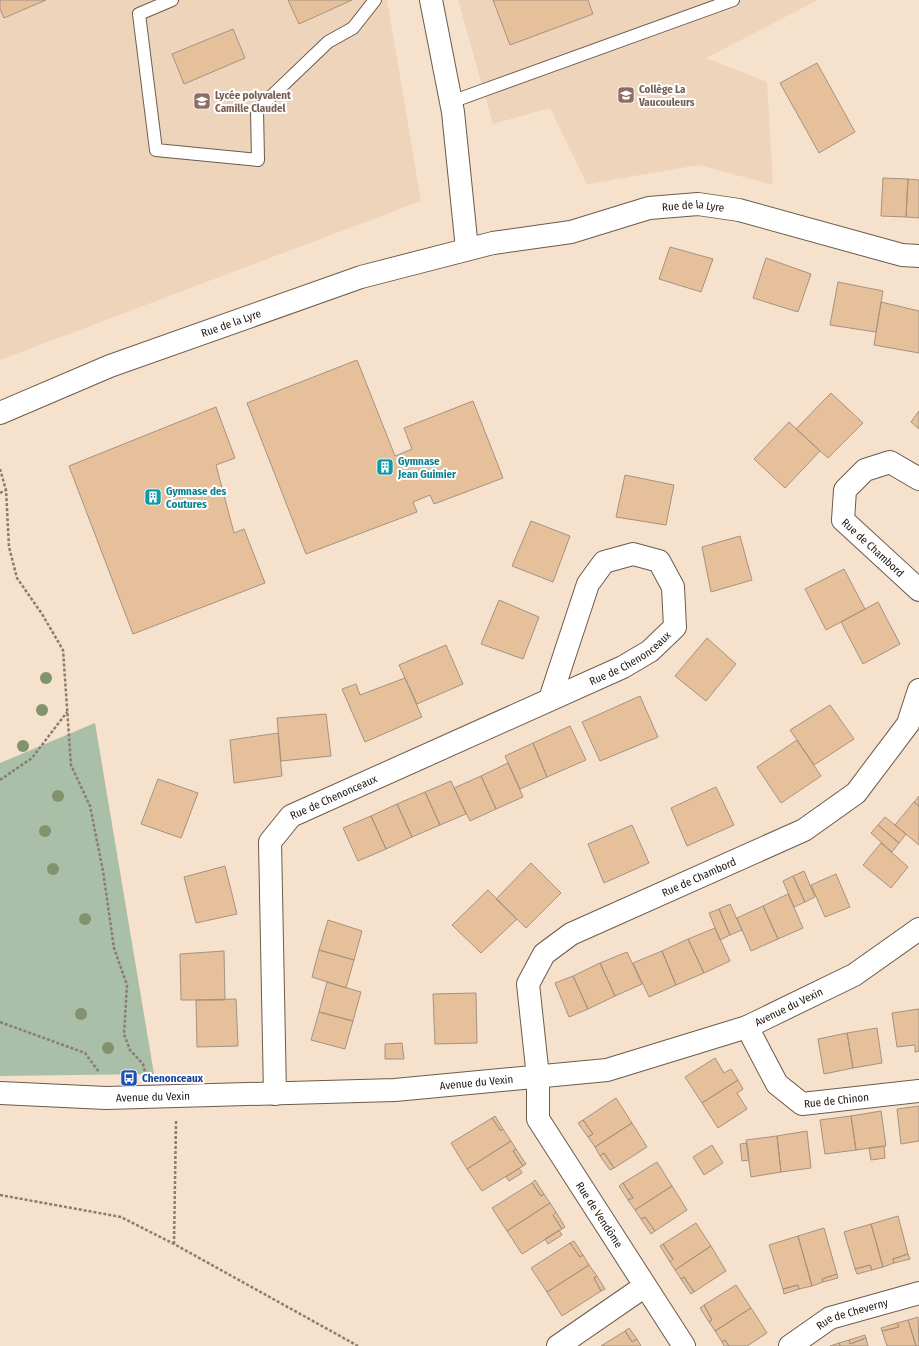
<svg xmlns="http://www.w3.org/2000/svg" width="919" height="1346" font-family="'Fira Sans Condensed',sans-serif">
  <rect width="100%" height="100%" fill="#f6e1cd"/>
  <path fill="#efd4bc" d="M0,0H387L421,201L0,360Z
    M458,0H818L706,58L767,82L773,185L699,165L587,184L550,108L493,124Z"/>
  <path fill="#a9bfa7" d="M95,723L154,1074L0,1076V763Z"/>
  <path fill="#e6c09b" stroke="#a5927f" d="M0,0H46L4,18L0,9Z
    M288,0H352L299,24Z
    M493,0H588L593,14L510,45Z
    M233,29L245,58L184,84L172,54Z
    M817,63L855,132L819,153L780,83Z
    M883,178L908,179L906,217L881,216Z
    M908,179L919,180V218L906,217Z
    M670,247L713,259L701,292L659,279Z
    M766,258L811,274L798,312L753,298Z
    M838,282L883,291L876,332L830,325Z
    M881,302L919,311V353L874,345Z
    M357,360L395,456L412,449L404,428L473,401L503,478L434,504L430,495L413,502L417,512L306,554L247,403Z
    M831,393L863,423L828,458L796,429Z
    M216,407L235,458L216,465L234,533L244,529L265,583L133,634L69,466Z
    M919,411V429L911,422Z
    M789,422L820,451L785,488L754,459Z
    M625,475L674,485L666,525L616,517Z
    M531,521L570,536L553,582L512,566Z
    M740,536L752,580L711,592L702,547Z
    M844,569L865,609L826,630L805,589Z
    M499,600L539,617L523,659L481,644Z
    M878,602L900,644L863,664L841,622Z
    M707,638L736,664L706,701L675,676Z
    M446,645L463,684L417,704L399,665Z
    M405,678L422,717L365,742L342,689L356,684L360,695Z
    M640,696L658,737L600,761L582,722Z
    M830,705L854,739L814,765L790,730Z
    M326,714L331,756L281,761L277,718Z
    M570,726L586,760L547,777L533,743Z
    M278,733L282,776L234,783L230,740Z
    M797,740L821,776L781,803L757,767Z
    M533,743L547,777L520,789L505,756Z
    M508,763L523,797L496,809L481,776Z
    M481,776L496,809L470,821L454,788Z
    M158,779L198,793L181,838L141,824Z
    M451,781L466,814L440,825L425,792Z
    M716,787L734,825L687,846L671,808Z
    M425,792L440,825L412,837L397,804Z
    M919,796V806L914,802Z
    M914,802L919,806V845L895,825Z
    M397,804L412,837L386,849L371,816Z
    M371,816L386,849L358,861L343,828Z
    M885,817L906,834L899,843L878,825Z
    M632,825L649,863L604,883L588,844Z
    M878,825L899,843L892,852L871,833Z
    M881,843L908,867L891,888L863,865Z
    M531,863L561,893L526,928L496,899Z
    M225,866L237,914L196,923L184,877Z
    M804,871L815,897L805,902L793,876Z
    M836,874L850,907L825,917L811,885Z
    M793,876L805,902L794,907L783,881Z
    M488,890L517,919L481,953L452,925Z
    M788,894L803,928L778,939L763,906Z
    M730,904L742,930L730,935L719,909Z
    M763,906L778,939L751,951L737,918Z
    M719,909L730,935L720,940L709,913Z
    M328,920L362,931L354,960L319,950Z
    M715,928L730,961L704,973L688,939Z
    M688,939L704,973L676,985L662,951Z
    M319,950L354,960L346,988L312,977Z
    M224,951L225,1000H181L180,954Z
    M662,951L676,985L649,997L633,963Z
    M627,952L642,984L615,996L600,963Z
    M600,963L615,996L588,1009L573,976Z
    M573,976L588,1009L569,1017L555,983Z
    M327,982L361,992L353,1021L319,1012Z
    M476,993L477,1043L435,1044L433,994Z
    M236,999L238,1046L197,1047L196,1000Z
    M919,1009V1051L915,1052V1045L897,1047L892,1013Z
    M319,1012L353,1021L345,1049L311,1040Z
    M877,1028L882,1063L853,1068L847,1033Z
    M847,1033L853,1068L824,1074L818,1039Z
    M402,1043L404,1059H385V1044Z
    M715,1058L724,1073L731,1069L738,1080L702,1103L685,1077Z
    M738,1080L743,1089L737,1093L747,1109L718,1128L702,1103Z
    M616,1098L632,1123L595,1147L588,1137L593,1134L583,1120Z
    M919,1106V1141L901,1144L897,1109Z
    M881,1111L886,1146L856,1150L851,1116Z
    M495,1116L503,1129L501,1131L492,1118Z
    M851,1116L856,1150L825,1154L820,1120Z
    M492,1118L501,1131L503,1129L511,1141L467,1169L451,1143Z
    M583,1120L593,1134L588,1137L578,1123Z
    M632,1123L647,1147L614,1168L604,1153L600,1156L595,1147Z
    M807,1131L811,1168L781,1172L777,1136Z
    M777,1136L781,1172L751,1177L746,1140Z
    M511,1141L516,1149L513,1151L523,1166L482,1191L467,1169Z
    M747,1143L749,1160L742,1161L740,1144Z
    M712,1145L723,1163L704,1175L693,1157Z
    M884,1146L885,1158L871,1160L869,1148Z
    M516,1149L526,1164L523,1166L513,1151Z
    M604,1153L614,1168L610,1170L600,1156Z
    M657,1162L672,1186L635,1210L628,1200L633,1198L623,1183Z
    M519,1168L522,1173L509,1181L506,1177Z
    M535,1180L544,1194L541,1196L532,1183Z
    M532,1183L541,1196L544,1194L550,1203L507,1231L492,1208Z
    M623,1183L633,1198L628,1200L619,1186Z
    M672,1186L687,1210L655,1231L645,1217L641,1219L635,1210Z
    M550,1203L556,1212L553,1215L562,1229L522,1254L507,1231Z
    M556,1212L565,1227L562,1229L553,1215Z
    M898,1216L908,1254L893,1259L894,1263L883,1267L871,1224Z
    M645,1217L655,1231L651,1234L641,1219Z
    M696,1223L711,1246L675,1270L670,1262L673,1259L663,1244Z
    M871,1224L883,1267L872,1270L870,1265L855,1269L844,1232Z
    M824,1228L837,1274L822,1279L823,1282L812,1286L798,1236Z
    M559,1230L562,1235L548,1244L545,1239Z
    M798,1236L812,1286L799,1289L798,1285L783,1289L769,1245Z
    M574,1241L583,1255L580,1257L570,1243Z
    M570,1243L580,1257L583,1255L589,1265L547,1292L531,1268Z
    M663,1244L673,1259L670,1262L660,1246Z
    M711,1246L726,1271L694,1292L684,1277L681,1279L675,1270Z
    M908,1254L910,1259L894,1263L893,1259Z
    M589,1265L597,1276L594,1278L601,1291L562,1316L547,1292Z
    M870,1265L872,1270L857,1274L855,1269Z
    M837,1274L838,1278L823,1282L822,1279Z
    M597,1276L605,1289L601,1291L594,1278Z
    M684,1277L694,1292L691,1294L681,1279Z
    M736,1285L751,1308L715,1331L709,1322L712,1320L704,1305Z
    M798,1285L799,1289L784,1294L783,1289Z
    M704,1305L712,1320L709,1322L700,1308Z
    M751,1308L767,1333L747,1346H729L725,1340L722,1342L715,1331Z
    M918,1317L919,1346H916L908,1320Z
    M908,1320L916,1346H887L882,1331L899,1327L897,1323Z
    M897,1323L899,1327L882,1331L881,1328Z
    M629,1328L637,1339L632,1342L625,1331Z
    M625,1331L632,1342L637,1339L641,1346H601Z
    M865,1335L866,1338L850,1344L849,1340Z
    M866,1338L868,1346H840L839,1343L849,1340L850,1344Z
    M725,1340L729,1346H724L722,1342Z
    M839,1343L840,1346H830Z"/>
  <g fill="none" stroke-linecap="round" stroke-linejoin="round">
    <defs>
      <path id="service" d="M172,0L139,14L156,150L258,160L257,110L328,42L353,28L375,0
        M451,102L733,0"/>
      <g id="minor">
        <path d="M431,0L453,112L467,249"/>
        <path id="s1" d="M0,413L110,366L361,277L493,243L571,232L649,208L698,204L739,210L902,255L919,256"/>
        <path id="s2" d="M919,479L890,462L865,470L845,490L843,520L919,590"/>
        <path id="s3" d="M747,1027L777,1084L802,1104L919,1091"/>
        <path id="s4" d="M0,1093L106,1098L395,1090L607,1070L747,1027L854,975L919,929"/>
        <path id="s5" d="M275,1094L270,842L291,816L623,667L650,651L675,627L673,587L659,561L633,554L604,562L588,584L550,699"/>
        <path d="M558,1346L645,1286"/>
        <path id="s6" d="M684,1346L538,1119V1077L528,984L544,954L571,934L804,830L856,793L908,724L919,690"/>
        <path id="s7" d="M790,1346L830,1318L919,1293"/>
      </g>
    </defs>
    <use href="#service" stroke="#6d5b4a" stroke-width="14"/>
    <use href="#minor" stroke="#6d5b4a" stroke-width="24"/>
    <path stroke="#8a7c6e" stroke-width="2.5" stroke-dasharray="3 2" stroke-linecap="butt" d="M0,469L6,490L9,547L17,578L42,614L63,650L71,765L90,806L103,871L114,948L127,985L124,1034L130,1050L143,1064L145,1072
      M0,493L6,490
      M0,780L32,758L67,712
      M0,1022L85,1053L99,1072
      M0,1195L121,1217L174,1244L358,1346
      M174,1244L176,1121"/>
    <use href="#service" stroke="#fff" stroke-width="12"/>
    <use href="#minor" stroke="#fff" stroke-width="22"/>
  </g>
  <g fill="#81926d">
    <circle cx="46" cy="678" r="6"/>
    <circle cx="42" cy="710" r="6"/>
    <circle cx="23" cy="746" r="6"/>
    <circle cx="58" cy="796" r="6"/>
    <circle cx="45" cy="831" r="6"/>
    <circle cx="53" cy="869" r="6"/>
    <circle cx="85" cy="919" r="6"/>
    <circle cx="81" cy="1014" r="6"/>
    <circle cx="108" cy="1048" r="6"/>
  </g>
  <defs>
    <symbol id="school-square" viewBox="-11 -11 22 22"><rect x="-9" y="-9" width="18" height="18" rx="4" fill="#8d6e63" stroke="#fff"/><path d="M0-5L7-2L0 1L-7-2ZM-4 1L0 2.5L4 1V4Q0 6-4 4Z" fill="#fff"/></symbol>
    <symbol id="building-square" viewBox="-11 -11 22 22"><rect x="-9" y="-9" width="18" height="18" rx="4" fill="#0f9aa8" stroke="#fff"/><path d="M-4-6H4V6H1V3H-1V6H-4ZM-2.5-4.3h1.7v1.8h-1.7ZM.8-4.3h1.7v1.8H.8ZM-2.5-1h1.7V.8h-1.7ZM.8-1h1.7V.8H.8Z" fill="#fff"/></symbol>
    <symbol id="bus-square" viewBox="-11 -11 22 22"><rect x="-9" y="-9" width="18" height="18" rx="4" fill="#1a4fb4" stroke="#fff"/><path d="M-5-6H5V4H4V6H2V4H-2V6H-4V4H-5ZM-3.5-4V0h7V-4ZM-3.5 1.2v1.5H-2V1.2ZM2 1.2v1.5H3.5V1.2Z" fill="#fff"/></symbol>
  </defs>
  <g fill-rule="evenodd">
    <use href="#school-square" x="616" y="85" width="20" height="20"/>
    <use href="#school-square" x="192" y="91" width="20" height="20"/>
    <use href="#building-square" x="375" y="457" width="20" height="20"/>
    <use href="#building-square" x="143" y="487" width="20" height="20"/>
    <use href="#bus-square" x="119" y="1068" width="20" height="20"/>
  </g>
  <g text-anchor="middle" dominant-baseline="central" stroke-width="4" stroke-linejoin="round" paint-order="stroke">
    <g font-size="11" font-weight="bold" fill="#785e54" stroke="#fff" text-anchor="start">
      <text x="639" y="89">Collège La<tspan x="639" dy="13">Vaucouleurs</tspan></text>
      <text x="215" y="95">Lycée polyvalent<tspan x="215" dy="13">Camille Claudel</tspan></text>
    </g>
    <g font-size="11" fill="#1f1710" stroke="#fff">
      <text stroke="none"><textPath href="#s1" startOffset="727">Rue de la Lyre</textPath></text>
      <text stroke="none"><textPath href="#s1" startOffset="248">Rue de la Lyre</textPath></text>
      <text stroke="none"><textPath href="#s2" startOffset="159">Rue de Chambord</textPath></text>
      <text stroke="none"><textPath href="#s5" startOffset="660">Rue de Chenonceaux</textPath></text>
      <text stroke="none"><textPath href="#s5" startOffset="332">Rue de Chenonceaux</textPath></text>
      <text stroke="none"><textPath href="#s6" startOffset="613">Rue de Chambord</textPath></text>
      <text stroke="none"><textPath href="#s4" startOffset="801">Avenue du Vexin</textPath></text>
      <text stroke="none"><textPath href="#s4" startOffset="477">Avenue du Vexin</textPath></text>
      <text stroke="none"><textPath href="#s4" startOffset="153">Avenue du Vexin</textPath></text>
      <text stroke="none"><textPath href="#s3" startOffset="131">Rue de Chinon</textPath></text>
      <text transform="translate(599 1215) rotate(57)">Rue de Vendôme</text>
      <text stroke="none"><textPath href="#s7" startOffset="71">Rue de Cheverny</textPath></text>
    </g>
    <g font-size="11" font-weight="bold" fill="#0d838f" stroke="#fff" text-anchor="start">
      <text x="398" y="461">Gymnase<tspan x="398" dy="13">Jean Guimier</tspan></text>
      <text x="166" y="491">Gymnase des<tspan x="166" dy="13">Coutures</tspan></text>
    </g>
    <g font-size="11" font-weight="bold" fill="#164399" stroke="#fff" text-anchor="start">
      <text x="142" y="1078">Chenonceaux</text>
    </g>
  </g>
</svg>
